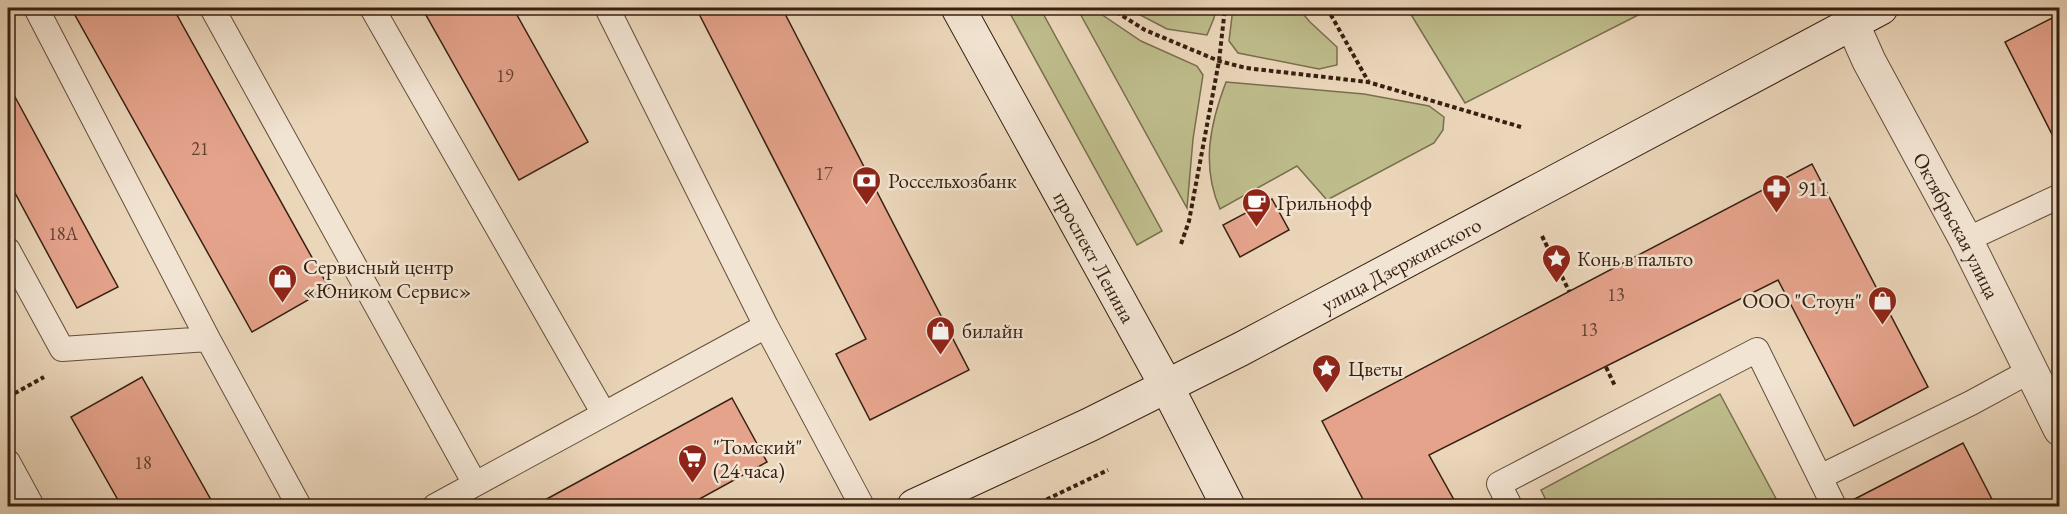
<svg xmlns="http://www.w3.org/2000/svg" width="2067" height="514" font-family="'EB Garamond',serif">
  <rect width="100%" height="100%" fill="#ebd6ba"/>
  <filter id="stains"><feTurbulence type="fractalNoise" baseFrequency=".00333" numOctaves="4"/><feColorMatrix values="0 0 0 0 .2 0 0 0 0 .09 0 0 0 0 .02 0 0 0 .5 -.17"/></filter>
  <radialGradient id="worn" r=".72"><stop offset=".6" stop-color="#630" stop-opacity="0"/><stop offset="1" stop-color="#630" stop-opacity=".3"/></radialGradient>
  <path fill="#bebc8b" stroke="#7a6e4e" stroke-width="1.5" d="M1007,8H1040L1162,231L1137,245Z
    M1077,8H1092L1141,41L1197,66L1203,75L1193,139L1187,208Z
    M1127,8H1216L1214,18L1207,35L1167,29Z
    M1233,8H1298L1310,22L1337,47V65L1319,69L1238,53L1229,41Z
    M1407,8H1652L1465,103Z
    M1226,82L1364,94L1429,106L1444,117L1443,130L1434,143L1327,200L1297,166L1220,209C1201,166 1210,124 1226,82Z
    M1720,394L1780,506H1549L1541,490Z"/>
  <path fill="#e5a38c" stroke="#372010" stroke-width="1.5" d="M71,8H173L329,288L252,332Z
    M422,8H513L588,142L519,180Z
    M696,8H782L969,370L870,420L836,354L866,339Z
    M2060,14V150L2005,42Z
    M8,84L118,287L77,308L8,180Z
    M1812,164L1928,387L1854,426L1778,280L1429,455L1458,507H1367L1322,421Z
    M1272,199L1289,230L1240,257L1223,225Z
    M142,377L215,507H122L71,417Z
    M732,398L767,462L685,507H532Z
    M1963,443L1996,507H1848L1847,503Z"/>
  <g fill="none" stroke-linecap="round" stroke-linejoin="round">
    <defs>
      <path id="lane" d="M36,8L208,339
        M212,8L475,484
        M372,8L604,414
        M607,8L766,326L862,506
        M1966,240L2060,196
        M8,250L62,349L208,339L299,506
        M8,462L32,506
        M1820,477L1971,403L2030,371
        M435,506L766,326
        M1510,506L1499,484L1757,350L1834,506"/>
      <g id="street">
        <path id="s1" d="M1852,23L1869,61L1966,240L2060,429"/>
      </g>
      <g id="secondary">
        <path id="s2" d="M958,8L1167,387L1228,506"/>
        <path id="s3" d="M914,506L1089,425L1241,349L1881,8"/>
      </g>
    </defs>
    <use href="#lane" stroke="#644e3a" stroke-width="26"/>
    <use href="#street" stroke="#644e3a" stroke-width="35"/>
    <use href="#secondary" stroke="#372010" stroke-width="35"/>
    <path stroke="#372010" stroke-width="4" stroke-dasharray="4.5 3" stroke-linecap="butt" d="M1110,8L1145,30L1219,61L1246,68L1368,82L1521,127
      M1327,8L1368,81
      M1542,236L1569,291
      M1181,244L1189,221L1219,61L1225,8
      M1606,367L1615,386
      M8,397L44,377
      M1033,506L1108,470"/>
    <use href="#lane" stroke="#f2e4d2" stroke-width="24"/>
    <use href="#street" stroke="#f2e4d2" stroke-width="33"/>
    <use href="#secondary" stroke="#f2e4d2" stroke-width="33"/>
  </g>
  <defs>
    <symbol id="bank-pin" viewBox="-11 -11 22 30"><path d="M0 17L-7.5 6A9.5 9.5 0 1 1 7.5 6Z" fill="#8f2418" stroke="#f2e4d2"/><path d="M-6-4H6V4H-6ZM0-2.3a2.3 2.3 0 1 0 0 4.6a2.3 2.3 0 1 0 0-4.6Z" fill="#fff"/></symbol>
    <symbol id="pharmacy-pin" viewBox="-11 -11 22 30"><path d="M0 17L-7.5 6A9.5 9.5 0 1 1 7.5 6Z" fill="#8f2418" stroke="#f2e4d2"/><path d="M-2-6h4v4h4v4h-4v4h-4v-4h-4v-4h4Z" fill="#fff"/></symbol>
    <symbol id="cafe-pin" viewBox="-11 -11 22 30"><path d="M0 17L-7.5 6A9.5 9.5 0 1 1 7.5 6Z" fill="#8f2418" stroke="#f2e4d2"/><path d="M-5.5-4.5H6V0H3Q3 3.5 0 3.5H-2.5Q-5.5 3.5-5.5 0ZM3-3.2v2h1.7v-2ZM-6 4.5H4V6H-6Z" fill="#fff"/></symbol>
    <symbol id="sight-pin" viewBox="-11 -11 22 30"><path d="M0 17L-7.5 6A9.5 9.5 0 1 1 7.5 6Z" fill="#8f2418" stroke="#f2e4d2"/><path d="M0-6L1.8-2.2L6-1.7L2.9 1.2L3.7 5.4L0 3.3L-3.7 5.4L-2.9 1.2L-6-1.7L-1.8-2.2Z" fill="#fff"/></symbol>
    <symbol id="shop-pin" viewBox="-11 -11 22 30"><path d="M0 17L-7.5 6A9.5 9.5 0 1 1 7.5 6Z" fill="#8f2418" stroke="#f2e4d2"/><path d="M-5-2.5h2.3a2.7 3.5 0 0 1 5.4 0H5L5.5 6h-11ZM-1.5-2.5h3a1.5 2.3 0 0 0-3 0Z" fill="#fff"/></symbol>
    <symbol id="supermarket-pin" viewBox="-11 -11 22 30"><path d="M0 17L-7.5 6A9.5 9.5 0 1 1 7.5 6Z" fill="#8f2418" stroke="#f2e4d2"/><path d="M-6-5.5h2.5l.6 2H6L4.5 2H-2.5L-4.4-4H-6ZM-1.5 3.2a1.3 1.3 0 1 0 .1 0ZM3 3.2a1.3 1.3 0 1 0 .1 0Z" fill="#fff"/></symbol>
  </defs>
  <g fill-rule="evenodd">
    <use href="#bank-pin" x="850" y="164" width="33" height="45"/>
    <use href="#pharmacy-pin" x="1760" y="172" width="33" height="45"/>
    <use href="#cafe-pin" x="1240" y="186" width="33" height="45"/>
    <use href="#sight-pin" x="1540" y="242" width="33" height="45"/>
    <use href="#shop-pin" x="266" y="262" width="33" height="45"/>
    <use href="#shop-pin" x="1866" y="284" width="33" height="45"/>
    <use href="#shop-pin" x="924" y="314" width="33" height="45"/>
    <use href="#sight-pin" x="1310" y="352" width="33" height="45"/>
    <use href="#supermarket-pin" x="676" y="442" width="33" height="45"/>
  </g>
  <g text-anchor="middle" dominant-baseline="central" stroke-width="5" stroke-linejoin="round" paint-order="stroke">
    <g font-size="18" fill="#62412f">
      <text x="505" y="75">19</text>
      <text x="200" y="148">21</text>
      <text x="824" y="173">17</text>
      <text x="63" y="233">18А</text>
      <text x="1616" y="294">13</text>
      <text x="1589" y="329">13</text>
      <text x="143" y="462">18</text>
    </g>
    <g font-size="21" fill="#372010" stroke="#f2e4d2" text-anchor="start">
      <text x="888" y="180">Россельхозбанк</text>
      <text x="1798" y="188">911</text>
      <text x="1277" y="202">Грильнофф</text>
      <text x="1577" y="258">Конь в пальто</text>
      <text x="303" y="266">Сервисный центр<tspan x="303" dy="24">«Юником Сервис»</tspan></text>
      <text x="1862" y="300" text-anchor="end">ООО "Стоун"</text>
      <text x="962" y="330">билайн</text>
      <text x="1348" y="368">Цветы</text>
      <text x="713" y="446">"Томский"<tspan x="713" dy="24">(24 часа)</tspan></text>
    </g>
    <g font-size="21" fill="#372010" stroke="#f2e4d2">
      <text stroke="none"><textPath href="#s1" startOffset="228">Октябрьская улица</textPath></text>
      <text stroke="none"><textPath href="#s2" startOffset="284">проспект Ленина</textPath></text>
      <text stroke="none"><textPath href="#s3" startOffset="544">улица Дзержинского</textPath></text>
    </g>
  </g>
  <rect width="2067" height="514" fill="none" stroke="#ebd6ba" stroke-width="30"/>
  <rect x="9" y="9" width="2049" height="496" fill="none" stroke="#372010" stroke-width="3"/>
  <rect x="15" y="15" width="2037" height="484" fill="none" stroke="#372010" stroke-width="1.5"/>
  <rect width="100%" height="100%" filter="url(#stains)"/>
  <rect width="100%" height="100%" fill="url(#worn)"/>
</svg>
